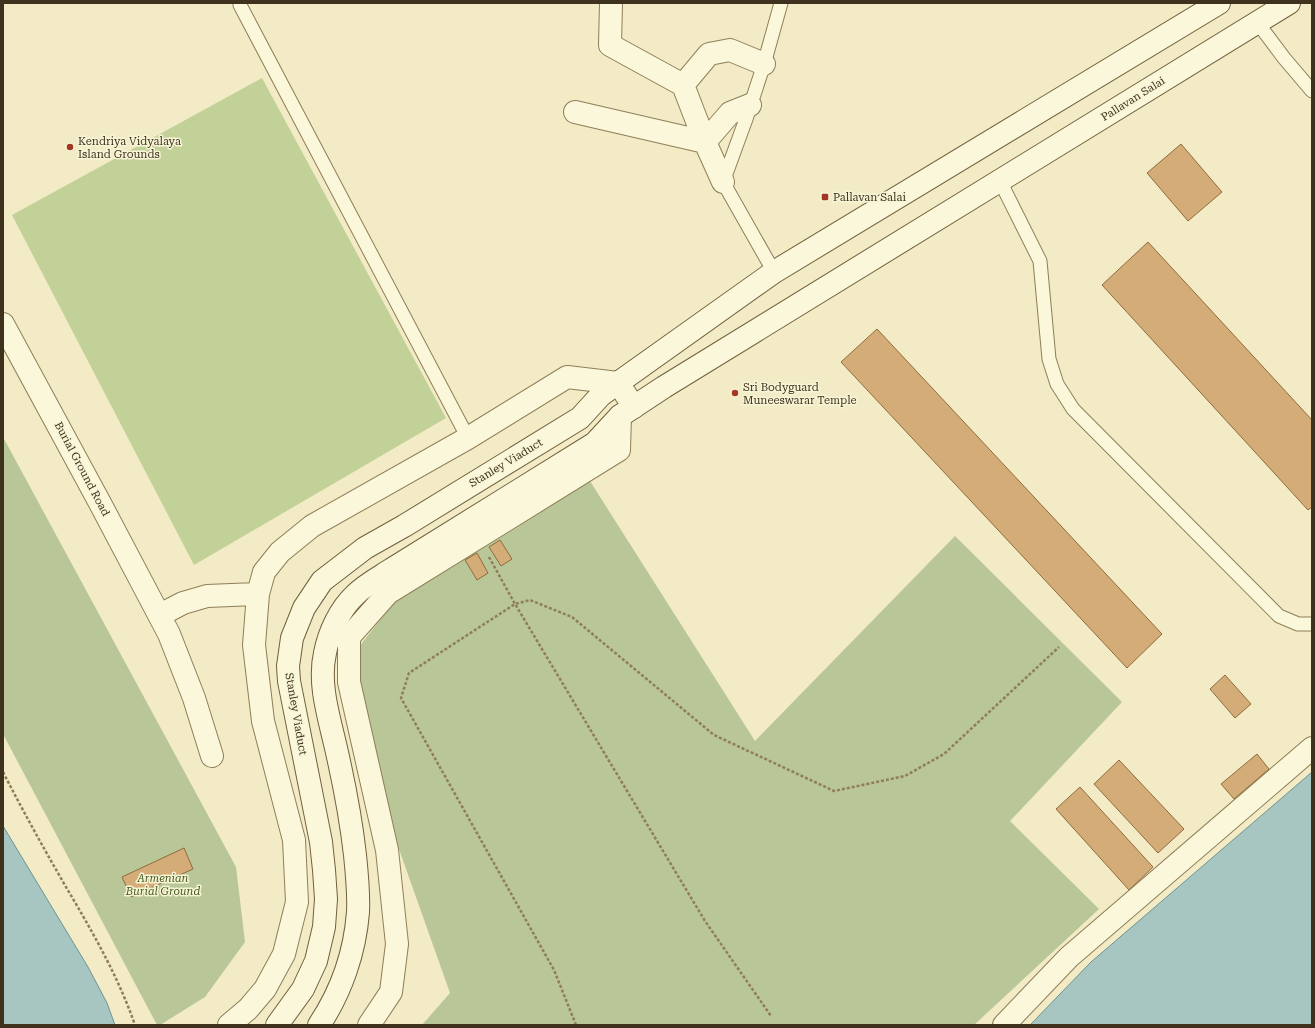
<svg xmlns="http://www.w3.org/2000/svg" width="1315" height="1028" font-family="'Roboto Serif',serif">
  <rect width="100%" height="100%" fill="#f2ebc5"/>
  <path fill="#c2d198" d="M262,78L446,418L194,565L12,215Z"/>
  <path fill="#b9c697" d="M3,437L236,867L245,942L205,997L160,1025H157L3,734Z
    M588,478L755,741L955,536L1122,702L1010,821L1099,909L974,1025H422L450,993L372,773L355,652L397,598Z"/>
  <path fill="#a7c5c1" stroke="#6d9491" d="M1312,772V1025H1030L1091,962Z
    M3,826L88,967L107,1003L115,1025H3Z"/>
  <path fill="#d3ac78" stroke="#906b3d" d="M1181,144L1222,192L1188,221L1147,173Z
    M1148,242L1312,420V507L1308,510L1102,285Z
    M877,329L1162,634L1127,668L841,362Z
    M500,540L512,559L501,566L489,547Z
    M477,553L488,573L477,580L465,560Z
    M1225,675L1251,704L1235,718L1210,689Z
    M1257,754L1269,769L1234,799L1221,784Z
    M1119,760L1184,829L1158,853L1094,784Z
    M1080,787L1153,867L1129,890L1056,809Z
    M184,848L193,869L131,897L122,877Z"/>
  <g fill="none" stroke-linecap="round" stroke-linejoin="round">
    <defs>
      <path id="service" d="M240,3V5L468,438
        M1257,22L1284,58L1312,91
        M1000,181L1040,261L1049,359L1057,384L1073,409L1279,616L1298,624H1312
        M774,272L723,182L746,119L764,64L781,3"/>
      <path id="minor" d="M611,3L610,45L683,85L709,54L730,50L764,64
        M683,85L705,142L730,113L750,105
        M575,112L705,142L723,182
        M3,324L101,505L169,634L194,698L212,756
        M160,615L183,603L207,596L258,594
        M229,1025L248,1009L265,989L284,954L297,902L294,840L263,721L254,645L258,594L264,572L280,552L312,526L468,438L567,377L618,383L634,407
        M369,1025L391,992L397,944L387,850L349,682V637L388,593L619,450L620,416
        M1004,1025L1069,957L1312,748"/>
      <path id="secondary" d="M277,1025L303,989L316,961L324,927L326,899L324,870L321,842L289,681L288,666L292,638L304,608L322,581L365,548L404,526L580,418L601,395L774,272L1219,3
        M319,1025C341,992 355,952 358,912C359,893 357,874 355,855C351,819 344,783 336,748C329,717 318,684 325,653C329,632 340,609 355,595C366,584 380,577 392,569L595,443L620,416L664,387L1289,3"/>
    </defs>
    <use href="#service" stroke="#8f7e59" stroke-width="15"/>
    <use href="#minor" stroke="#8f7e59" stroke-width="24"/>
    <use href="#secondary" stroke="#715f3c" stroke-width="24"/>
    <path stroke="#8f7e59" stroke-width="2.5" stroke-dasharray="3 2" stroke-linecap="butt" d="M489,557L515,604L705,921L771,1016
      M3,772C23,811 44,849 66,887C92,931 118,976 135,1025
      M576,1025L554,970L401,698L409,673L515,604L530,600L572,617L714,735L834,791L905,776L944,754L1059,647"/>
    <use href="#service" stroke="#fbf7da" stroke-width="13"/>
    <use href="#minor" stroke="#fbf7da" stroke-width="22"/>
    <use href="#secondary" stroke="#fbf7da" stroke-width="22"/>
  </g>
  <g fill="#a33724" stroke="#f8f4d6" stroke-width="1.5">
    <circle cx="70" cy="147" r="4"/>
    <rect x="821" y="193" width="8" height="8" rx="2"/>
    <circle cx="735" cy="393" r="4"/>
  </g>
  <g text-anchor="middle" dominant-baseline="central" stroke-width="3" stroke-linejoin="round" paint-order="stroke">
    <g font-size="11" fill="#3e321e" stroke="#f8f4d6">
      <text transform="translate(1133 99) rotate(-32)">Pallavan Salai</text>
      <text transform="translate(506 463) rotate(-31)">Stanley Viaduct</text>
      <text transform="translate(82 469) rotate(62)">Burial Ground Road</text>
      <text transform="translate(296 714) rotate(80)">Stanley Viaduct</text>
    </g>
    <g font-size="11" fill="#3e321e" stroke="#f8f4d6" text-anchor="start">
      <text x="78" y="141">Kendriya Vidyalaya<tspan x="78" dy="13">Island Grounds</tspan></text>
      <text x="833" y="197">Pallavan Salai</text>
      <text x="743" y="387">Sri Bodyguard<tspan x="743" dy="13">Muneeswarar Temple</tspan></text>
    </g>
    <g font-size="11" font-style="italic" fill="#455c23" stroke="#f8f4d6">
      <text x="163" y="878">Armenian<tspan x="163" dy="13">Burial Ground</tspan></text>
    </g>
  </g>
  <rect width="1315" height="1028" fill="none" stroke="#3e321e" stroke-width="8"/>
</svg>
